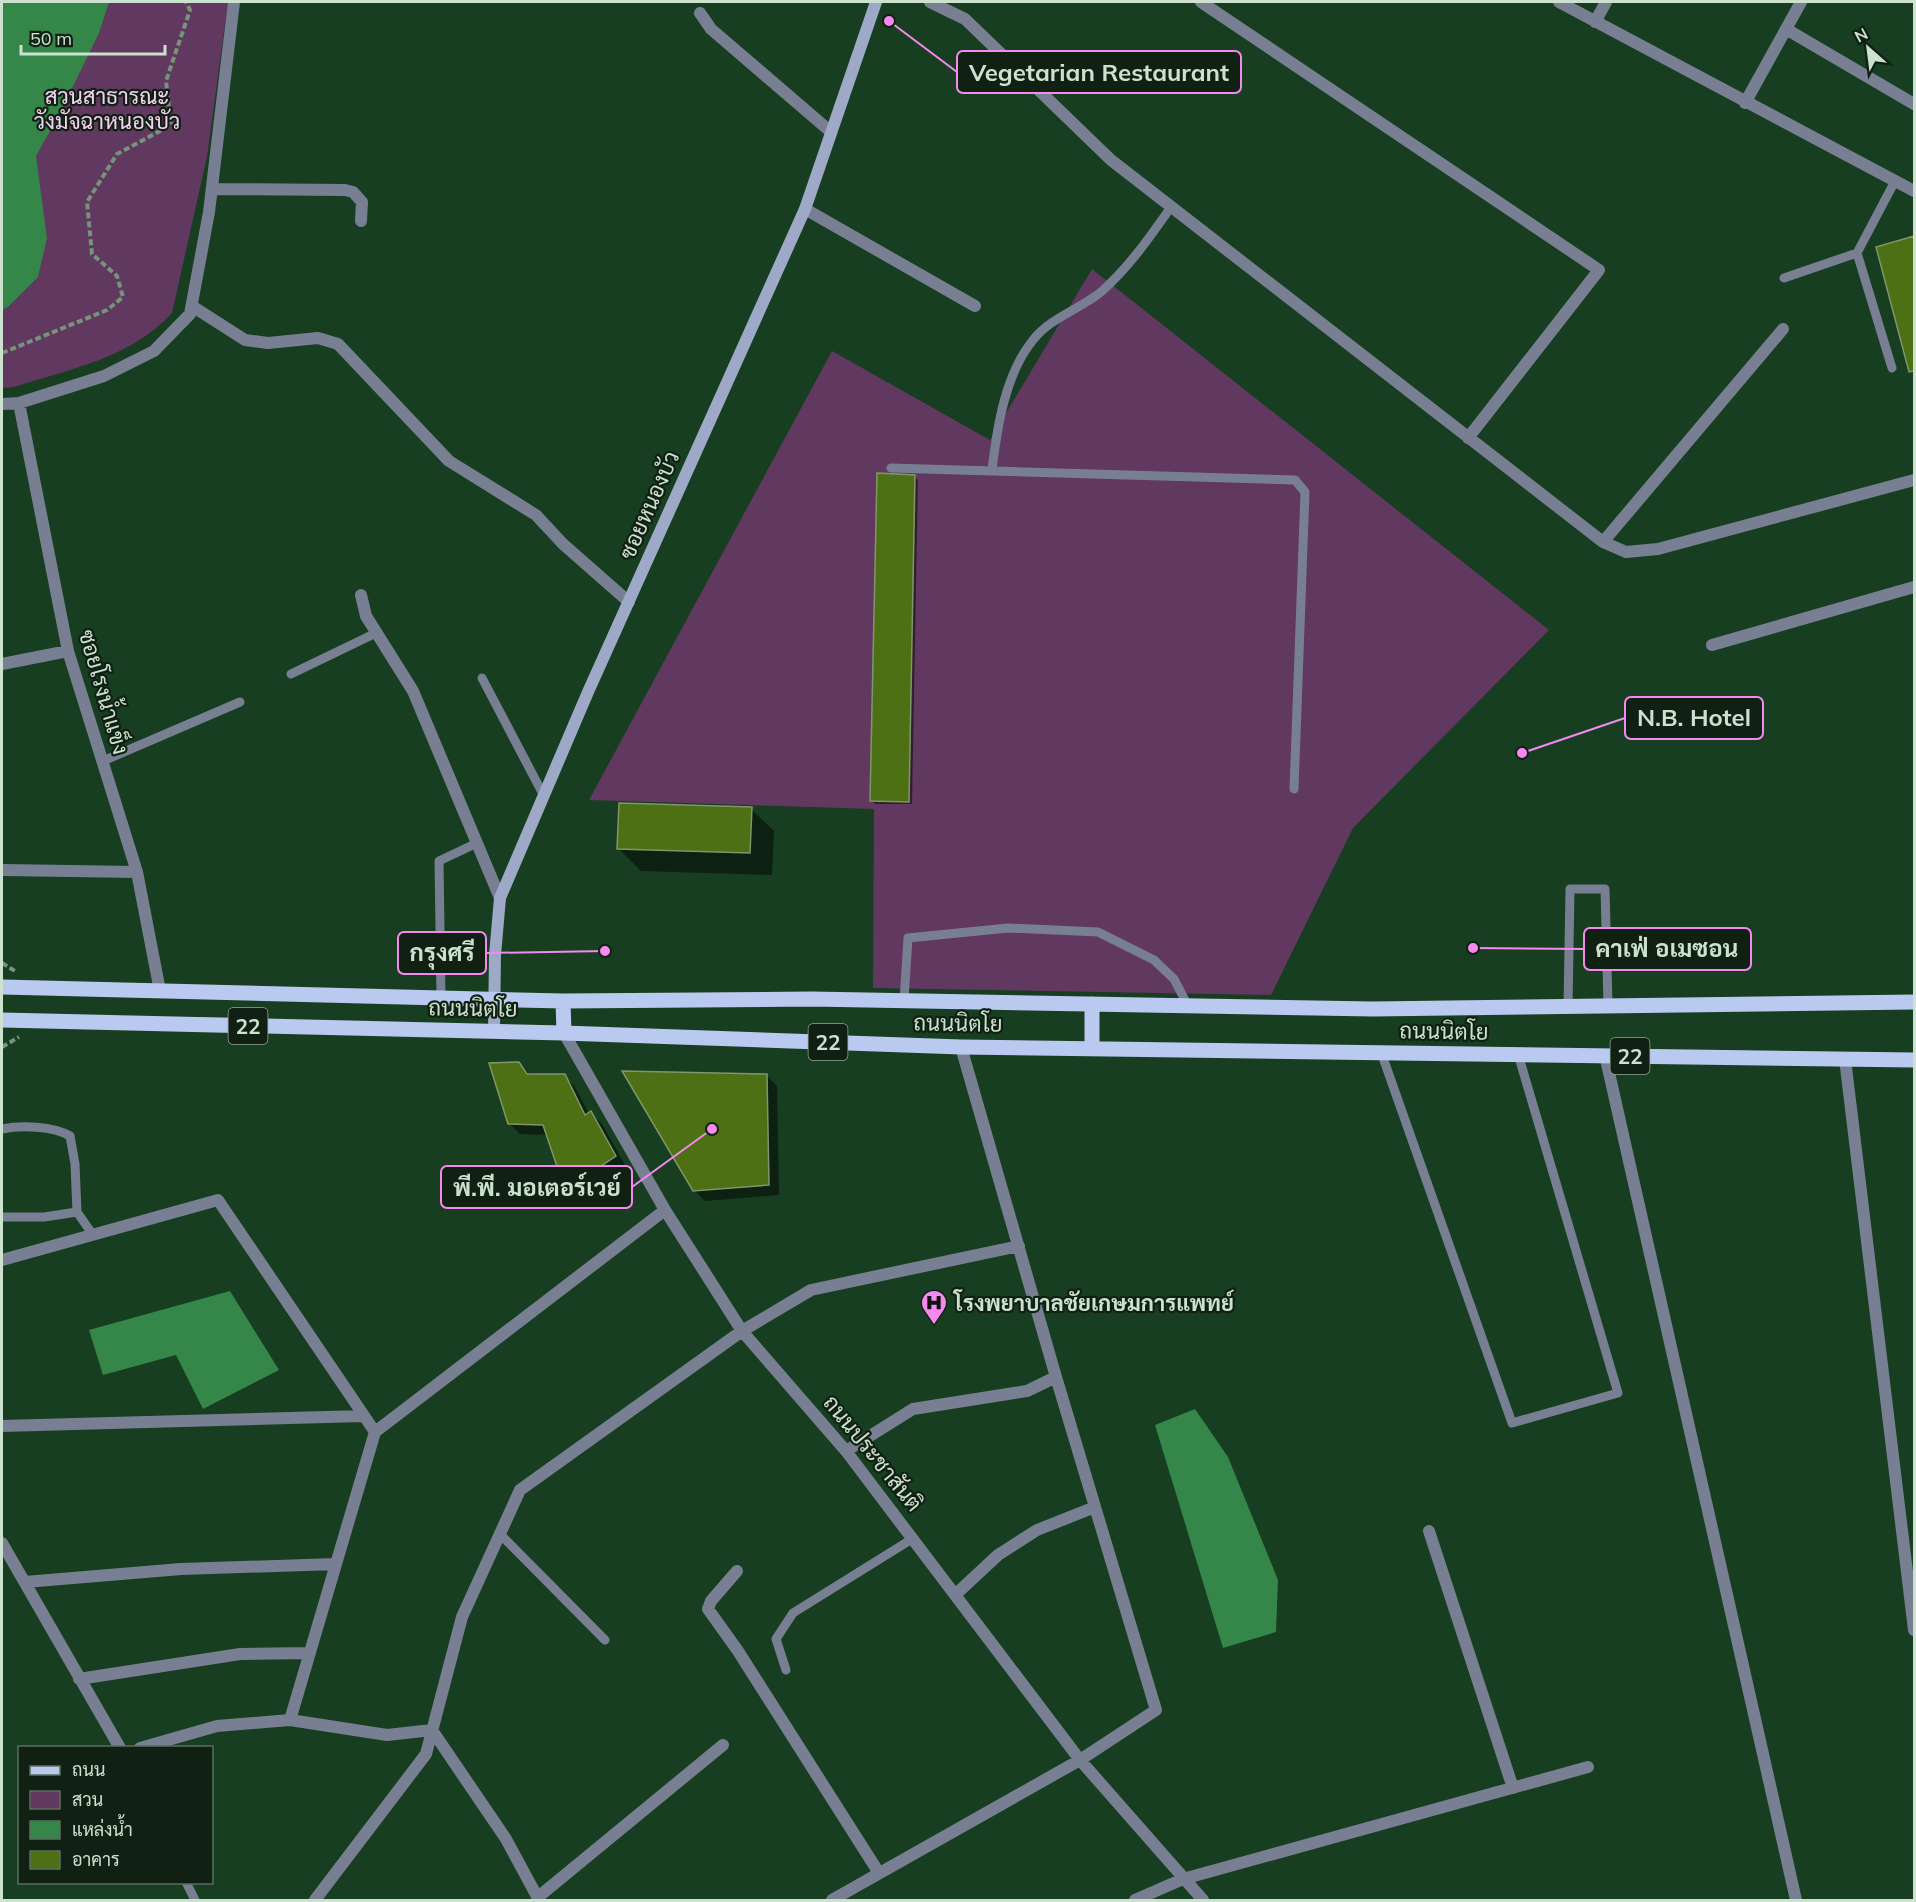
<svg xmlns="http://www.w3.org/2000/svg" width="1916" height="1902" font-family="Mulish,Sarabun,sans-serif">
  <rect width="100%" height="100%" fill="#173e20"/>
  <path fill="#61385f" d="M2,2H228L207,157L172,313C131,358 70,369 14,387L2,388Z
    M1092,269L1549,630L1353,828L1271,995L873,988L874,809L589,800L832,351L990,440Z"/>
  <path fill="#348649" d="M2,2H109L99,33L61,111L36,156L47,238L38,277L8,307L2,310Z
    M230,1291L279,1370L203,1409L176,1355L103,1375L89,1330Z
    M1195,1409L1228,1457L1278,1580L1276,1632L1223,1648L1155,1425Z"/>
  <path fill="#0007" d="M1914,238V368L1908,362L1878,248Z
    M915,477L918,480L912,804H875L872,801Z
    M751,809L774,831L772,875L641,871L618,848Z
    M519,1063L531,1075H564L575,1087L589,1114L591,1113L602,1124L626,1167L577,1200L566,1189L548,1135L520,1134L509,1123Z
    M766,1075L777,1086L779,1195L705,1201L694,1190Z"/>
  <path fill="#4d7014" stroke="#80966a" stroke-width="1.5" d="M1914,236V371L1909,372L1876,247Z
    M877,473L915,475L909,802L870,801Z
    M619,803L752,807L750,853L617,849Z
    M519,1062L527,1074H565L585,1115L591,1111L616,1156L565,1190L543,1125L508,1124L489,1063Z
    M622,1071L767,1074L769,1185L693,1191Z"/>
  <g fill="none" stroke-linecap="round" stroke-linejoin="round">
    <path stroke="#76937b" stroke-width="4" stroke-dasharray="6 3" stroke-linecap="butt" d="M2,353L107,310L123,297L117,276L92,254L87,202L117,154L171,125L166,81L190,10L186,2
      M2,963L15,971
      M2,1047L19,1037"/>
    <path stroke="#787f92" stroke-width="9" d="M1784,278L1857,253
      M1892,368L1857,253L1895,181
      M891,468L1295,480L1305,492L1294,789
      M992,470C997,428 1005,374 1033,340C1050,318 1080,309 1101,292C1129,267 1150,237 1171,207
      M291,674L376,633
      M482,678L544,796
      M103,761L240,702
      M441,997L439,861L477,843
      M904,1000L908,938L1008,928L1098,932L1154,960L1174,979L1187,1004
      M1568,1006L1570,889H1605L1608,1005
      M1381,1052L1512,1423L1618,1393L1518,1054
      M2,1129C21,1125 53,1126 70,1136L75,1164L77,1212L93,1235
      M2,1217H44L77,1212
      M500,1534L605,1640
      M786,1670L776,1639L793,1613L912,1539
      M186,1882L195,1900"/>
    <path stroke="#787f92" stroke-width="12" d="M930,2L965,19L1111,160L1603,542L1626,552L1658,549L1914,480
      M1201,2L1599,270L1468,438
      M1559,2L1914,191
      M700,13L711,29L831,132
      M1595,22L1606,2
      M1786,29L1914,104
      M1745,103L1801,2
      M212,189L345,190L353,192L362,202L361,221
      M805,209L975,306
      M192,306L245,340L268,343L318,338L338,344L449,461L536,515L563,544L629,602
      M19,403L68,651L137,872L160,991
      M2,404L19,403L104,376L154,351L190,314L209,212L234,2
      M1603,542L1783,329
      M361,595L366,616L413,691L500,898
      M1712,645L1914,587
      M2,664L68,651
      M2,870L137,872
      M564,1033L665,1210L742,1331L846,1451L1080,1760L1203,1900
      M1605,1055L1796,1900
      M1845,1059L1914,1630
      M2,1260L218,1200L375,1432L290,1720L217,1726L140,1748
      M2,1426L363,1416
      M375,1432L665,1210
      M846,1451L913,1409L1027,1391L1056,1377
      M1429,1531L1513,1788
      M2,1543L120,1748
      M737,1571L711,1601L708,1609L738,1651L879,1873
      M25,1582L181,1569L336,1564
      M955,1595L998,1555L1037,1530L1095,1507
      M79,1679L240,1654L310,1653
      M290,1720L387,1735L432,1730L506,1839L539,1900
      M537,1898L723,1745
      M315,1900L426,1754L462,1617L520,1490L742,1331L811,1290L1019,1246
      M832,1900L1080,1760L1156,1710L1056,1377L961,1047
      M1135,1900L1183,1879L1588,1767"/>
    <path stroke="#9da9c7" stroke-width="12" d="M494,1031L495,955L500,898L588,692L805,209L876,2"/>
    <path stroke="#bac9f0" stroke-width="15" d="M2,987L563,1001L811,999L1373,1009L1914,1002
      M563,1001L564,1033
      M2,1020L564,1033L961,1047L1914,1060
      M1092,1048V1004"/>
  </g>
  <defs>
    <symbol id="hospital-pin" viewBox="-11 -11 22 30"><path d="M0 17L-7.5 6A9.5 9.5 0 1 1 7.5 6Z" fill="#f589ef" stroke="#102013"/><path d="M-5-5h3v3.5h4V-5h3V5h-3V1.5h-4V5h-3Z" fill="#111"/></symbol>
  </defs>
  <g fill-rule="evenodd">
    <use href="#hospital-pin" x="919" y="1288" width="30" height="40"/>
  </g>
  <g text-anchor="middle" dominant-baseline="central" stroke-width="4.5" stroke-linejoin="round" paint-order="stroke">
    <g fill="#102013" stroke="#94a796" stroke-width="1.5">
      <rect x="228.5" y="1008" width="39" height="36" rx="4.5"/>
      <rect x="808.5" y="1024" width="39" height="36" rx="4.5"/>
      <rect x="1610.5" y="1038" width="39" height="36" rx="4.5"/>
    </g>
    <g font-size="21" font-weight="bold" fill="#cce1ce">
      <text x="248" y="1026">22</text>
      <text x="828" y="1042">22</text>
      <text x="1630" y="1056">22</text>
    </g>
    <g font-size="22" fill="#f5d0f2" stroke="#102013">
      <text x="107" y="96">สวนสาธารณะ<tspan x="107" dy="25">วังมัจฉาหนองบัว</tspan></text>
    </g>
    <g font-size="22" fill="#cce1ce" stroke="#102013">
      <text transform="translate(649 505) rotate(-66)">ซอยหนองบัว</text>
      <text transform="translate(104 692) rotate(74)">ซอยโรงน้ำแข็ง</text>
      <text transform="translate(473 1008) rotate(1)">ถนนนิตโย</text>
      <text transform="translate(958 1023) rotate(1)">ถนนนิตโย</text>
      <text transform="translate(1444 1031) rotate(1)">ถนนนิตโย</text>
      <text transform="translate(873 1453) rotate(51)">ถนนประชาสันติ</text>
    </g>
    <g font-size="22" font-weight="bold" fill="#cce1ce" stroke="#102013" text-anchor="start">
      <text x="954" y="1303">โรงพยาบาลชัยเกษมการแพทย์</text>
    </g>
  </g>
  <path fill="none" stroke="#f589ef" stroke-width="2" d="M889 21L957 72M1522 753L1625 718M1473 948L1584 949M605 951L486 953M712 1129L632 1187"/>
  <g fill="#f589ef" stroke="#102013" stroke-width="2">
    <circle cx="889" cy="21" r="6"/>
    <circle cx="1522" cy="753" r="6"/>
    <circle cx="1473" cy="948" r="6"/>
    <circle cx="605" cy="951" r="6"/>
    <circle cx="712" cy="1129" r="6"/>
  </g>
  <g fill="#102013" stroke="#f589ef" stroke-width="2">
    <rect x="957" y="51" width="284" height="42" rx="6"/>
    <rect x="1625" y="697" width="138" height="42" rx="6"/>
    <rect x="1584" y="928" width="167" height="42" rx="6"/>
    <rect x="398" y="932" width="88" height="42" rx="6"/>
    <rect x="441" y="1166" width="191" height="42" rx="6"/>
  </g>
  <g font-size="24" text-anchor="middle" font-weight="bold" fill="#cce1ce">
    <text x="1099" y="81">Vegetarian Restaurant</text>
    <text x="1694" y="726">N.B. Hotel</text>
    <text x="1667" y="957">คาเฟ่ อเมซอน</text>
    <text x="442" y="961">กรุงศรี</text>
    <text x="537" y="1196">พี.พี. มอเตอร์เวย์</text>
  </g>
  <rect width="1916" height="1902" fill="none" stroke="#cce1ce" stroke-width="6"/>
  <rect x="18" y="1746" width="195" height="138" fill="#102013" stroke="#5b6d5e" stroke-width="1.5"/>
  <rect x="30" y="1766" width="30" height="9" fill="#bac9f0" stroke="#5b6d5e" stroke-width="1.5"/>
  <text x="72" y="1776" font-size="18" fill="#cce1ce">ถนน</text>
  <rect x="30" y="1791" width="30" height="18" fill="#61385f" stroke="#5b6d5e" stroke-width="1.5"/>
  <text x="72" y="1806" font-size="18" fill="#cce1ce">สวน</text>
  <rect x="30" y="1821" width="30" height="18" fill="#348649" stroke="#5b6d5e" stroke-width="1.5"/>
  <text x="72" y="1836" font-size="18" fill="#cce1ce">แหล่งน้ำ</text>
  <rect x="30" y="1851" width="30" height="18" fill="#4d7014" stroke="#5b6d5e" stroke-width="1.5"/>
  <text x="72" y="1866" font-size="18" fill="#cce1ce">อาคาร</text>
  <g transform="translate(1868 48) rotate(332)" stroke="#102013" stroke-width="4.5" paint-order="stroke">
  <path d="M0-4.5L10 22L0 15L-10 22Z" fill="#cce1ce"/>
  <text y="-9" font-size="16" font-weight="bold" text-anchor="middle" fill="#cce1ce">N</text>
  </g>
  <path d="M21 45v9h144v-9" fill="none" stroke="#cce1ce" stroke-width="3"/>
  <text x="30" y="45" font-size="18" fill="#cce1ce" stroke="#102013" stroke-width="4.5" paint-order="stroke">50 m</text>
</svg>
